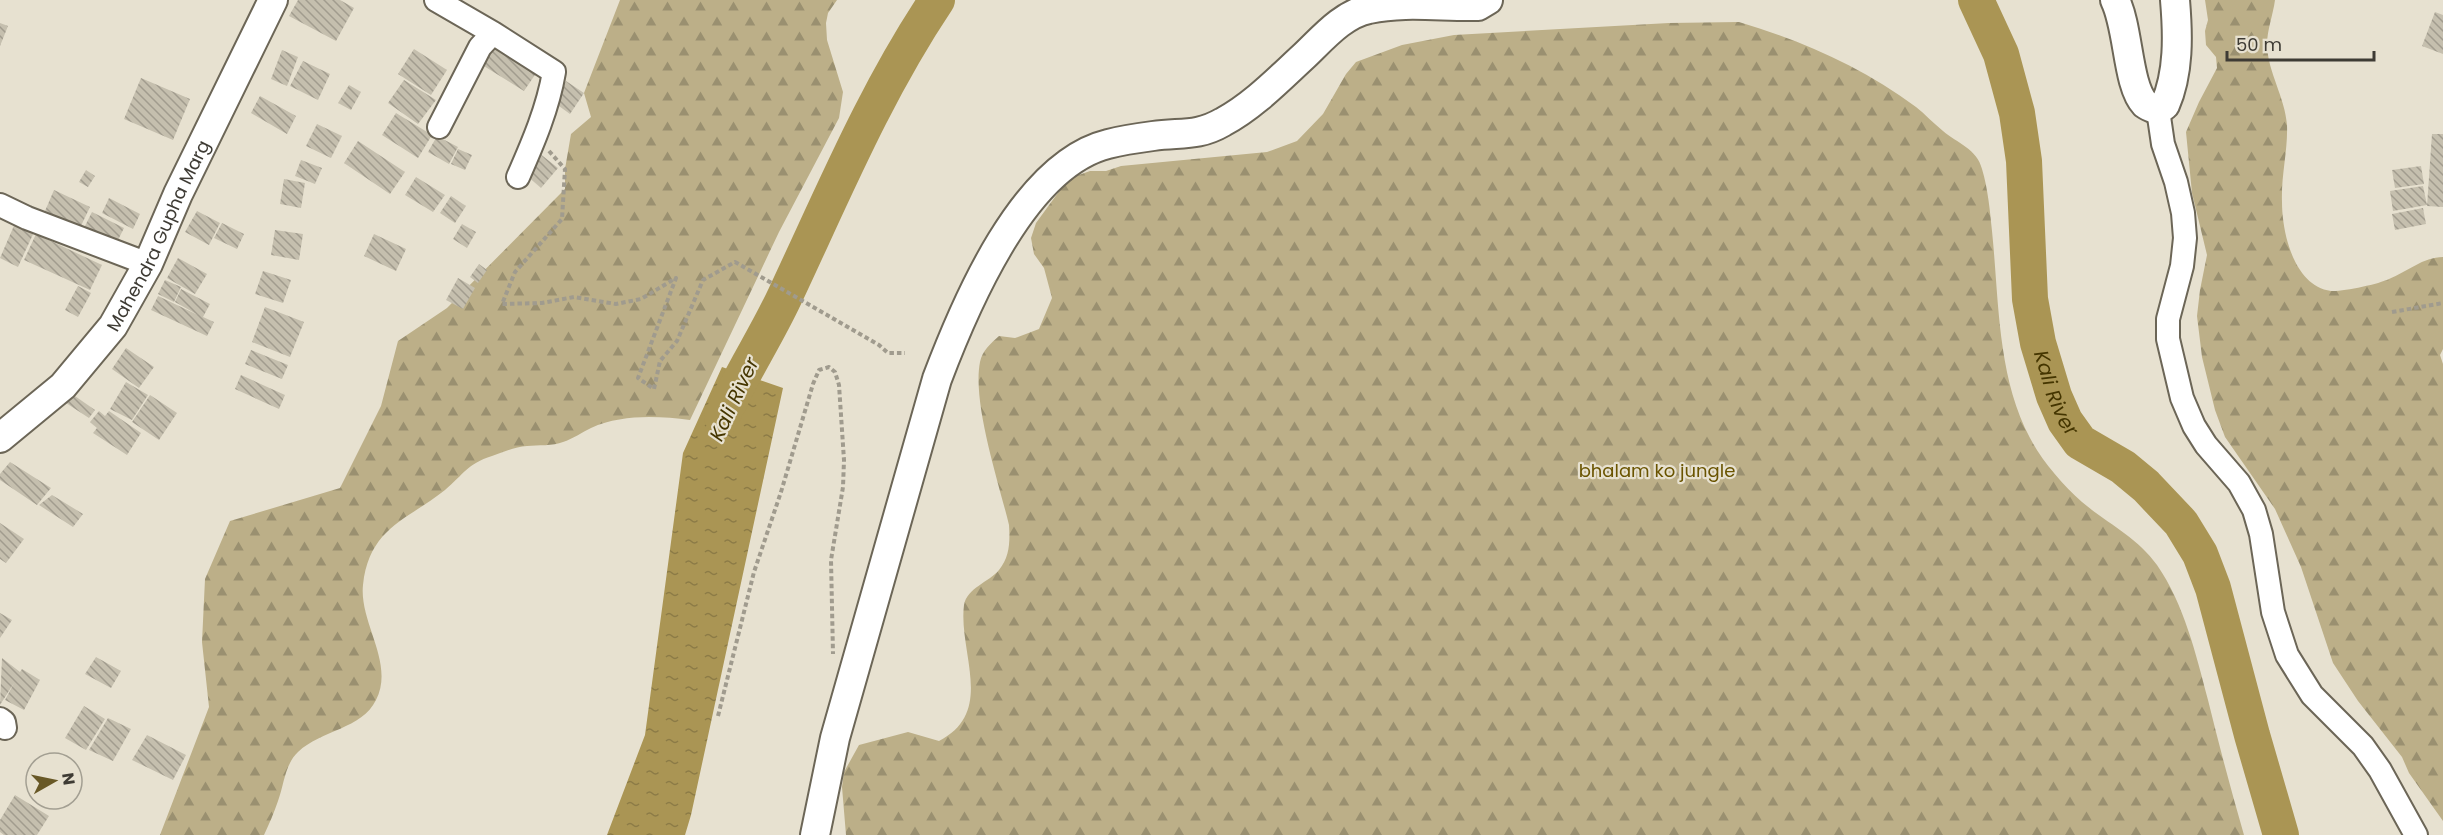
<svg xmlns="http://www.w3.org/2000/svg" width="2443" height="835" font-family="Poppins,sans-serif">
  <defs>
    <pattern id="forest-firs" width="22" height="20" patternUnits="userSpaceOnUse" patternTransform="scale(1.5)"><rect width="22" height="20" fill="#bcaf88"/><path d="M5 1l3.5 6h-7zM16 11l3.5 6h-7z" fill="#9a9070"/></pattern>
    <pattern id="water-ripples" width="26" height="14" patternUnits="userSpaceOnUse" patternTransform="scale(1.5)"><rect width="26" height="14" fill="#aa9554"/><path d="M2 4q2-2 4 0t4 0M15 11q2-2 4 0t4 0" fill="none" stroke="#8c7b46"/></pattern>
    <pattern id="building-back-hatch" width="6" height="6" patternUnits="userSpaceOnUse" patternTransform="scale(1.5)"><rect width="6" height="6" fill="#c5bfae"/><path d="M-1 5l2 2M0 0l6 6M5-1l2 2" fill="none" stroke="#a19c8e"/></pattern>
  </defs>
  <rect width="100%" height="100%" fill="#e7e1d0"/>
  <path fill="url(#forest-firs)" d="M620,0H837L828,13L826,23L827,40L843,92L839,118L779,232L690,420C658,416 622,414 591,428C582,432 573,439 563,442C553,446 538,445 527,446C515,447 503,452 492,456C467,464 464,474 445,490C407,520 369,528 363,585C359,623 395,663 376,700C362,729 321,730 298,752C285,764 284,785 278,801C274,813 269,824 264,835H160L209,707L202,642L205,579L230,521L340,488L381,406L398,341L447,308L565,189V169L571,134L591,117L584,93Z
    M2205,0H2275C2273,15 2267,30 2267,45C2268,73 2285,97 2287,125C2288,150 2281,176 2282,202C2282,233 2294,286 2331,291C2342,292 2379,284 2389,279C2407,272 2423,257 2443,257V349L2440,355L2443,364V821L2409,773L2402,757L2358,701L2333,663L2301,567L2275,509L2225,437L2215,410L2202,357L2197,316L2200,290L2207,255L2192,193L2186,132L2199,102L2217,68L2216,57L2206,45L2205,31L2208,20Z
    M1739,22C1802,41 1862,67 1916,107C1925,114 1933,123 1943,131C1957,143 1977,149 1982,169C1988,189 1990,211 1992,231C1999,299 1997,376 2030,438C2042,461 2063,485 2082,502C2108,524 2137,537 2157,565C2184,604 2196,654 2208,700C2219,745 2231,790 2244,835H846L842,787L844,772L859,745L908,732L939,741C996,712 958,652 964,605C967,588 989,582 999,570C1010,557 1010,541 1009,525C999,483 972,403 980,362C982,351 991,343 999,336L1015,338L1039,329L1052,298L1044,268L1034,254L1031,238L1036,223L1063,186L1076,176L1090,171H1106L1121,166L1267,152L1297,141L1323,114L1346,74L1356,62L1402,45L1454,35L1669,23Z"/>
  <path fill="url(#water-ripples)" d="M722,367L783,388L691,815L685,835H607L645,735L683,453Z"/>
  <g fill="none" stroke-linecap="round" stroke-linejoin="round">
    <g stroke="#aa9554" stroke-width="36">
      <path id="s1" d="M1976,0L2001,54L2017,113L2024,161L2030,299L2038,343L2054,396L2065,421L2080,442L2123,467L2146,486L2181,523L2200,554L2213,588L2252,735L2281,835"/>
      <path d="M722,417C740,376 766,337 785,296C833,194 874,94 937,0"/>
    </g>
  </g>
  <path fill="url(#building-back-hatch)" d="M298,0H340L354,8L336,41L289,16Z
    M2435,12L2443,15V54L2422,46Z
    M0,23L8,26L0,46Z
    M494,38L541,66L524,91L479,63Z
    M414,49L447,70L431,95L398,74Z
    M282,50L298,57L287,86L271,79Z
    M303,61L330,74L318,100L290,86Z
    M141,78L190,99L173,140L124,119Z
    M404,80L436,100L418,124L388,103Z
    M566,81L584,93L570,114L552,101Z
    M349,85L361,92L351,110L338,103Z
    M260,96L296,116L287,134L251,113Z
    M396,113L432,135L418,158L382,135Z
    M317,124L342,136L331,158L306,146Z
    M2432,134H2443V207L2427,206Z
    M437,136L458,147L449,164L428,152Z
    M358,141L405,172L390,194L344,163Z
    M458,149L472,155L465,170L451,164Z
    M539,153L558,168L541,188L523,172Z
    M301,160L322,168L315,184L295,176Z
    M2421,166L2424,184L2395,188L2392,170Z
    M86,170L95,176L88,187L79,182Z
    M416,177L445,195L433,212L405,195Z
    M284,179L305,183L301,208L280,204Z
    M2423,186L2427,205L2393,211L2390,191Z
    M54,190L90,207L80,228L45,211Z
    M451,196L466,206L455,223L440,213Z
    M109,198L140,214L133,229L102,213Z
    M2423,208L2426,224L2395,230L2392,214Z
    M197,211L220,223L209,245L185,232Z
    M92,212L124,228L116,244L84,228Z
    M16,221L35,230L18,267L0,258Z
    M222,223L244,234L237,249L214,238Z
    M462,224L476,232L467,248L453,239Z
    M275,230L303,234L299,260L271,255Z
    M36,234L102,265L90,290L24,260Z
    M374,234L406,249L396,271L364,256Z
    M178,258L207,274L195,294L167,278Z
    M479,264L487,270L478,283L470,277Z
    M263,271L291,280L283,303L255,294Z
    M458,278L475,288L463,309L446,300Z
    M165,280L181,287L174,302L158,294Z
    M78,286L91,293L78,317L65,310Z
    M181,289L210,304L203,317L214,322L207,336L151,310L158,296L198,315L175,302Z
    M265,307L304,322L290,357L252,342Z
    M126,348L154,367L139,388L112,369Z
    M251,350L288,365L282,379L245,364Z
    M241,375L285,395L279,409L235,389Z
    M126,382L148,395L132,420L110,409Z
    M72,394L95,410L89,418L66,403Z
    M150,395L177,413L159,440L132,422Z
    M99,411L105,416L109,411L141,433L127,455L93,433L97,428L90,422Z
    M10,462L51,488L37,505L0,480V474Z
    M52,495L83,514L73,527L39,505Z
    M0,523L24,539L6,563L0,559Z
    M0,613L12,620L0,638Z
    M96,657L121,671L111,688L85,674Z
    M2,658L20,672L22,669L40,680L24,710L5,700L14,683L0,705Z
    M84,706L105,719L86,750L65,738Z
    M108,718L131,729L113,761L89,750Z
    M147,735L186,755L173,780L132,760Z
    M15,795L49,816L37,835H4L0,832V820Z"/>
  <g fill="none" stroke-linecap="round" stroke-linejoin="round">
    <defs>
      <path id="minor" d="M436,0L493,33L480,47L439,127
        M493,33L554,72C548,108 533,143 518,177
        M2158,110L2163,144L2176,182L2183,213L2185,238L2182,266L2168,319V339L2182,398L2194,426L2206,445L2239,483L2254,510L2261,534L2273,612L2287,655L2312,695L2363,746L2380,770L2416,835
        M0,205L27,218L148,264
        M0,719L4,722L5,728"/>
      <g id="major">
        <path d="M2115,0C2129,28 2127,85 2145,104C2149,107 2153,108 2158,110L2165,105C2179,73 2178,35 2175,0"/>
        <path id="s2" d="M0,438L63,386L113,326L148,264L178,194L273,0"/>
        <path d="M815,835L835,738L937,379C965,305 1023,165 1108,144C1123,140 1138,138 1153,136C1181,132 1197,137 1223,122C1253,106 1279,79 1304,56C1323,38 1343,14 1369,9C1405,1 1442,7 1478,6L1488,0"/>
      </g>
    </defs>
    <use href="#minor" stroke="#6c6657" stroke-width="26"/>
    <use href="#major" stroke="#6c6657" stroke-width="32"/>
    <path stroke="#a09b8e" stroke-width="4" stroke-dasharray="4.5 3" stroke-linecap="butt" d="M549,151L565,169L562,219L515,272L502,304L542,303L574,297L616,304L641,299L676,278L638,378L654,389L660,361L677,341L703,280L735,262L879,345L888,353H905
      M2392,312L2443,303
      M718,716L754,572L781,492L813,384L819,370L829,367L835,372L839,385L844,460L843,487L831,560L833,654"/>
    <use href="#minor" stroke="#fff" stroke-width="22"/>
    <use href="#major" stroke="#fff" stroke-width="28"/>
  </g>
  <g text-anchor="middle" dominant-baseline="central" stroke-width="4.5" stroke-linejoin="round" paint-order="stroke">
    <g font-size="18" fill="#3e3b34" stroke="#e7e1d0">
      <text stroke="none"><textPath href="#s2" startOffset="261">Mahendra Gupha Marg</textPath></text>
    </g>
    <g font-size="18" fill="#6a5400" stroke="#e7e1d0">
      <text x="1657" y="470">bhalam ko jungle</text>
    </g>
    <g font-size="20" font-style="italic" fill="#443500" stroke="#e7e1d0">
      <text stroke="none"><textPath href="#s1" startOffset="405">Kali River</textPath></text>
      <text transform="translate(734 399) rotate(-65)">Kali River</text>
    </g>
  </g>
  <g transform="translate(54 781) rotate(81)"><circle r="28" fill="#e7e1d0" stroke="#a39f92" stroke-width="1.5"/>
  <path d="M0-4.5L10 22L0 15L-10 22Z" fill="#685826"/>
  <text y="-9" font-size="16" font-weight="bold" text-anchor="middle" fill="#3e3b34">N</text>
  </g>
  <path d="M2227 51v9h147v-9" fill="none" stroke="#3e3b34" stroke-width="3"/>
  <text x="2236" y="51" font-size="18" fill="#3e3b34" stroke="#e7e1d0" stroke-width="4.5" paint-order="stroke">50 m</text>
</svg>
